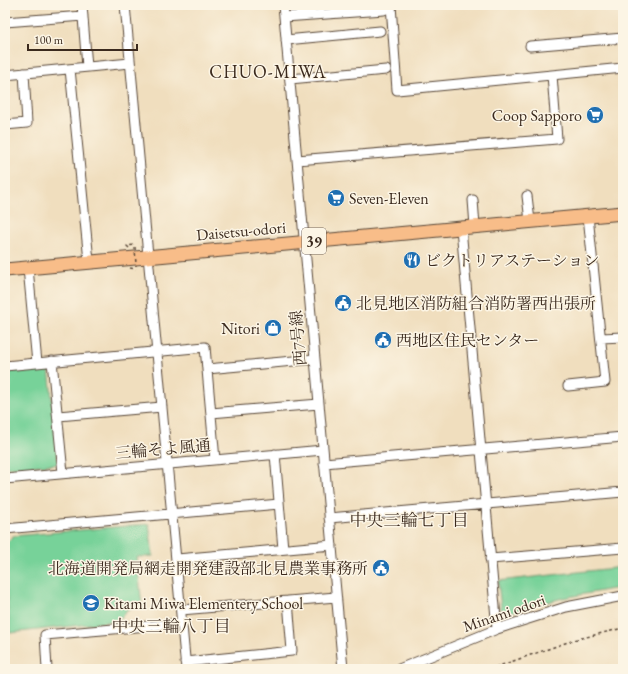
<svg xmlns="http://www.w3.org/2000/svg" width="628" height="674" font-family="'EB Garamond','Noto Serif JP',serif">
  <rect width="100%" height="100%" fill="#fcf5e5"/>
  <filter id="ink" filterUnits="userSpaceOnUse"><feTurbulence type="fractalNoise" baseFrequency=".025" numOctaves="2"/><feDisplacementMap in="SourceGraphic" scale="8" xChannelSelector="R" yChannelSelector="G"/><feConvolveMatrix kernelMatrix="1 2 1 2 8 2 1 2 1" color-interpolation-filters="sRGB"/></filter>
  <filter id="wash" filterUnits="userSpaceOnUse"><feTurbulence type="fractalNoise" baseFrequency=".012" numOctaves="4" result="noise"/><feDisplacementMap in="SourceGraphic" scale="16" xChannelSelector="R" yChannelSelector="G"/><feGaussianBlur stdDeviation="0.9" result="paint"/><feColorMatrix in="noise" values="0 0 0 0 0 0 0 0 0 0 0 0 0 0 0 0 0 1.4 0 .05"/><feComposite in="paint" operator="in"/></filter>
  <g filter="url(#wash)">
    <rect width="100%" height="100%" fill="#f0debe"/>
    <path fill="#77d299" stroke="#597e5c" d="M49,367L58,464L5,468V371Z
      M149,524L153,556L137,557L142,607L130,608L117,621L10,633L5,578V544L13,536Z
      M623,567V587L563,598L507,613L501,609L498,581Z"/>
  </g>
  <g filter="url(#ink)">
    <g fill="none" stroke-linecap="round" stroke-linejoin="round">
      <defs>
        <path id="minor" d="M82,5L87,67
          M125,5L186,669
          M283,5L343,669
          M391,5L397,90L623,68
          M284,17L384,10
          M5,22L83,16
          M286,40L380,31
          M530,46L623,38
          M70,69L89,261
          M5,75L130,63
          M290,79L386,70
          M5,125L27,123L24,73
          M297,160L557,139L552,75
          M527,196L530,221
          M473,200L475,226
          M461,228L497,629
          M28,268L37,363
          M601,338L623,337
          M52,361L63,473
          M5,366L205,347L215,460
          M207,369L315,359
          M568,386L605,382L588,216
          M211,413L319,404
          M58,416L162,407
          M275,454L283,549
          M324,463L623,437
          M5,479L323,450
          M329,518L623,492
          M5,529L279,504
          M177,559L332,545
          M490,559L623,548
          M181,610L336,597
          M185,662L292,651L288,601
          M47,669L45,635L182,623
          M399,669L497,629L566,607L623,596"/>
        <path id="highway" d="M5,270L623,213"/>
      </defs>
      <use href="#minor" stroke="#564536" stroke-width="11"/>
      <use href="#highway" stroke="#564536" stroke-width="15"/>
      <path stroke="#564536" stroke-width="1.5" stroke-dasharray="3 3" stroke-linecap="butt" d="M129,248L127,246L135,245
        M130,268L136,269
        M490,669L574,640L623,628"/>
      <use href="#minor" stroke="#fff" stroke-width="9"/>
      <use href="#highway" stroke="#f8bd89" stroke-width="13"/>
      <path stroke="#564536" stroke-width="1.5" stroke-dasharray="3 3" stroke-linecap="butt" d="M135,247L136,266"/>
    </g>
  </g>
  <defs>
    <symbol id="supermarket-disc" viewBox="-11 -11 22 22"><circle r="9.5" fill="#1f6fb2" stroke="#fcf5e5"/><path d="M-6-5.5h2.5l.6 2H6L4.5 2H-2.5L-4.4-4H-6ZM-1.5 3.2a1.3 1.3 0 1 0 .1 0ZM3 3.2a1.3 1.3 0 1 0 .1 0Z" fill="#fff"/></symbol>
    <symbol id="restaurant-disc" viewBox="-11 -11 22 22"><circle r="9.5" fill="#1f6fb2" stroke="#fcf5e5"/><path d="M-5-6h1v4h1v-4h1v4h1v-4h1v5L-1.5 .5V6h-2V.5L-5-1ZM5-6V6H3V1.5H1.5Q1.5-4 5-6Z" fill="#fff"/></symbol>
    <symbol id="civic-disc" viewBox="-11 -11 22 22"><circle r="9.5" fill="#1f6fb2" stroke="#fcf5e5"/><path d="M-.6-6.5H3V-4.5H.6V-3L4-1V1h2V6H-6V1h2V-1L-.6-3ZM-1.2 2.5V6h2.4V2.5Z" fill="#fff"/></symbol>
    <symbol id="shop-disc" viewBox="-11 -11 22 22"><circle r="9.5" fill="#1f6fb2" stroke="#fcf5e5"/><path d="M-5-2.5h2.3a2.7 3.5 0 0 1 5.4 0H5L5.5 6h-11ZM-1.5-2.5h3a1.5 2.3 0 0 0-3 0Z" fill="#fff"/></symbol>
    <symbol id="school-disc" viewBox="-11 -11 22 22"><circle r="9.5" fill="#1f6fb2" stroke="#fcf5e5"/><path d="M0-5L7-2L0 1L-7-2ZM-4 1L0 2.5L4 1V4Q0 6-4 4Z" fill="#fff"/></symbol>
  </defs>
  <g fill-rule="evenodd">
    <use href="#supermarket-disc" x="585" y="105" width="20" height="20"/>
    <use href="#supermarket-disc" x="326" y="188" width="20" height="20"/>
    <use href="#restaurant-disc" x="402" y="250" width="20" height="20"/>
    <use href="#civic-disc" x="333" y="293" width="20" height="20"/>
    <use href="#shop-disc" x="263" y="318" width="20" height="20"/>
    <use href="#civic-disc" x="373" y="330" width="20" height="20"/>
    <use href="#civic-disc" x="371" y="558" width="20" height="20"/>
    <use href="#school-disc" x="81" y="593" width="20" height="20"/>
  </g>
  <g text-anchor="middle" dominant-baseline="central" stroke-width="3" stroke-linejoin="round" paint-order="stroke">
    <rect fill="#fcf5e5" stroke="#75675a" stroke-width="1" x="302" y="228" width="24" height="26" rx="3"/>
    <g font-size="15" font-weight="bold" fill="#3b2a1e">
      <text x="314" y="241">39</text>
    </g>
    <g font-size="16" fill="#3b2a1e" stroke="#fcf5e5" text-anchor="start">
      <text x="582" y="115" text-anchor="end">Coop Sapporo</text>
      <text x="349" y="198">Seven-Eleven</text>
      <text x="425" y="260">ビクトリアステーション</text>
      <text x="356" y="303">北見地区消防組合消防署西出張所</text>
      <text x="260" y="328" text-anchor="end">Nitori</text>
      <text x="396" y="340">西地区住民センター</text>
      <text x="368" y="568" text-anchor="end">北海道開発局網走開発建設部北見農業事務所</text>
      <text x="104" y="603">Kitami Miwa Elementery School</text>
    </g>
    <g font-size="16" fill="#3b2a1e" stroke="#fcf5e5">
      <text transform="translate(241 231) rotate(-5)">Daisetsu-odori</text>
      <text transform="translate(298 338) rotate(-95)">西7号線</text>
      <text transform="translate(163 449) rotate(-5)">三輪そよ風通</text>
      <text transform="translate(504 613) rotate(-19)">Minami odori</text>
    </g>
    <g font-size="17" fill="#3b2a1e" stroke="#fcf5e5">
      <text x="409" y="520">中央三輪七丁目</text>
      <text x="171" y="626">中央三輪八丁目</text>
    </g>
    <g font-size="18" letter-spacing="1" fill="#3b2a1e" stroke="#fcf5e5">
      <text x="268" y="71">CHUO-MIWA</text>
    </g>
  </g>
  <rect width="628" height="674" fill="none" stroke="#fcf5e5" stroke-width="20"/>
  <path d="M28 44v6h109v-6" fill="none" stroke="#3b2a1e" stroke-width="2"/>
  <text x="34" y="44" font-size="12" fill="#3b2a1e" stroke="#fcf5e5" stroke-width="3" paint-order="stroke">100 m</text>
</svg>
